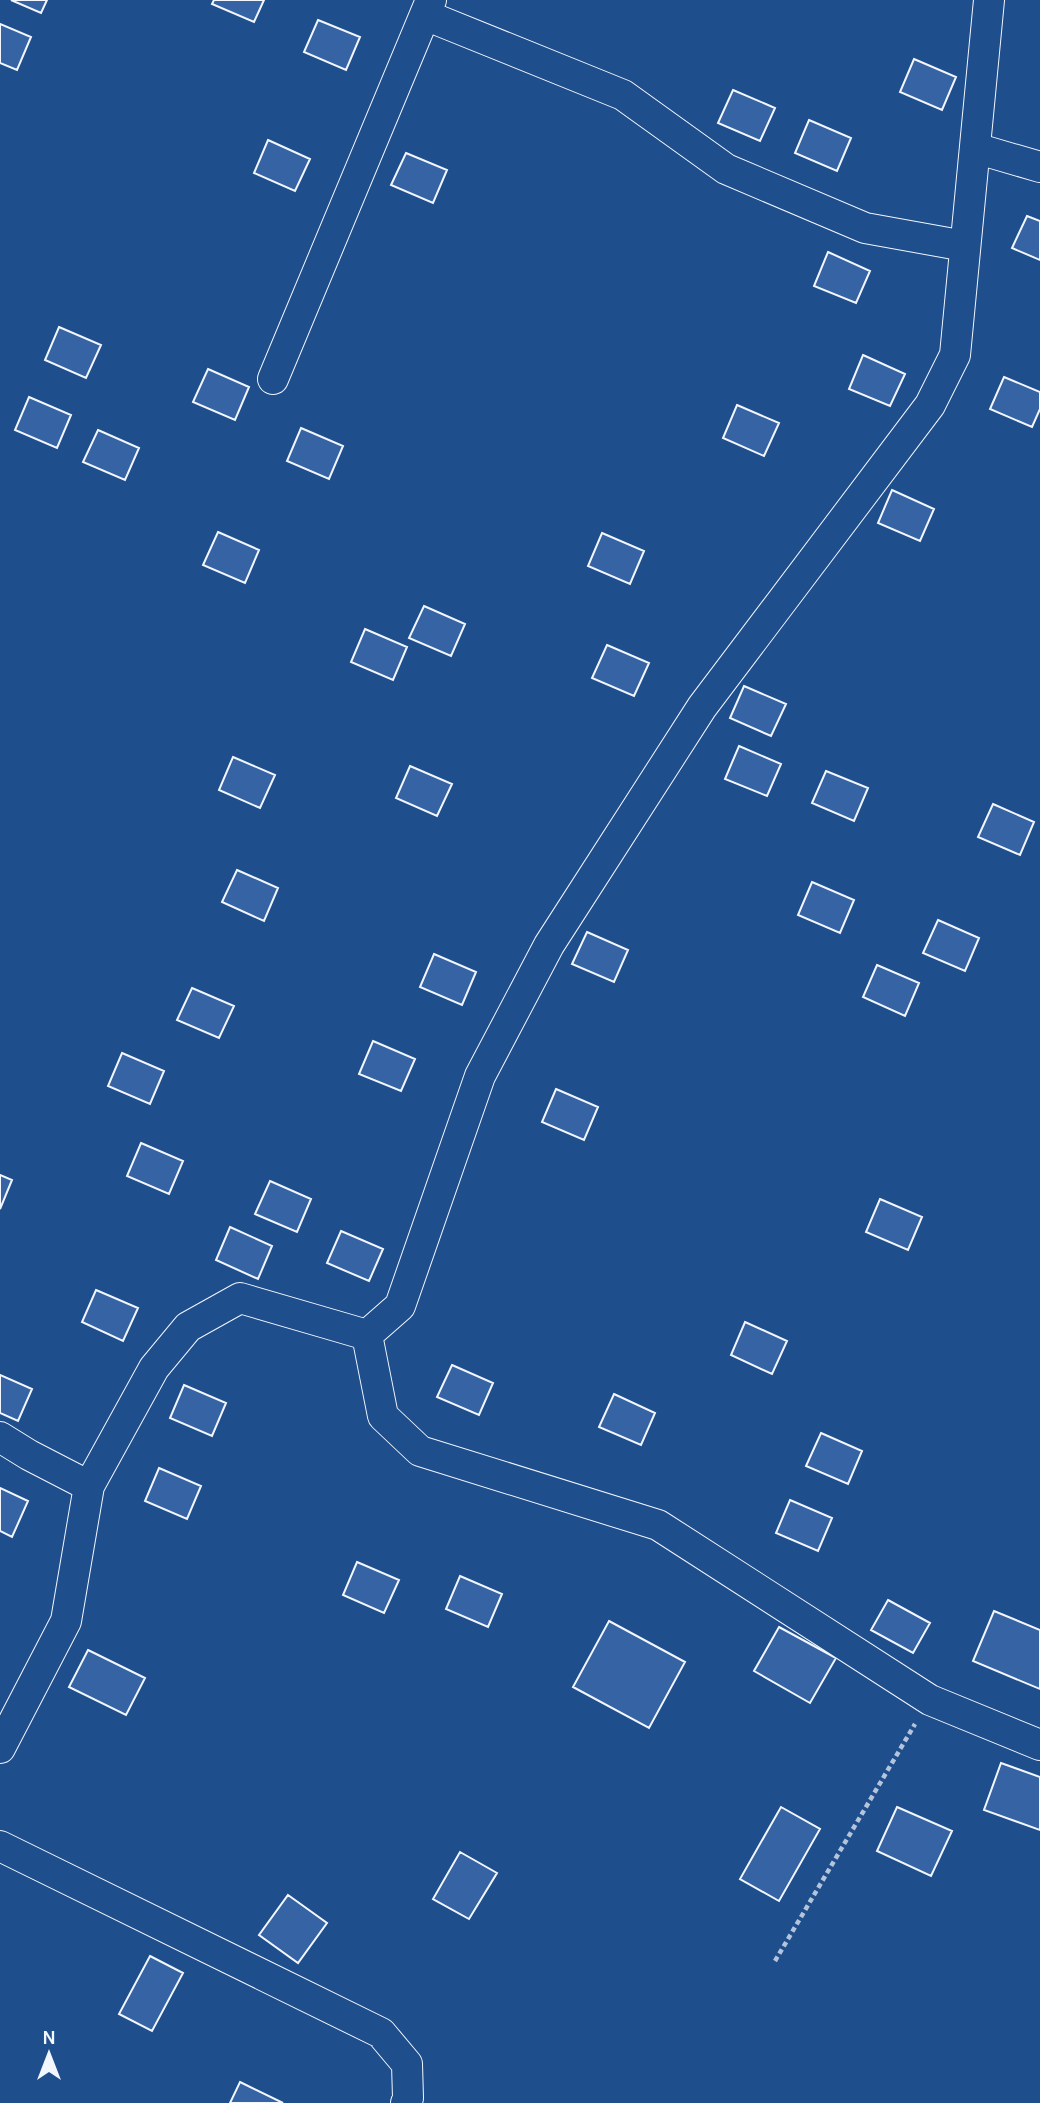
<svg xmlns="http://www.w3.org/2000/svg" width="1040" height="2103" font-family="Karla,sans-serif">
  <rect width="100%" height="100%" fill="#1f4e8c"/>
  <path fill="#3563a3" stroke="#f2f6ff" stroke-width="2" d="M11,0H47L41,13Z
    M214,0H264L254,22L212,4Z
    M318,20L360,37L346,70L304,52Z
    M0,24L31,37L17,70L0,63Z
    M914,59L956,77L942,110L900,92Z
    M733,90L775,108L760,141L718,123Z
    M809,120L851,138L837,171L795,153Z
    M268,140L310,159L295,191L254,173Z
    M406,153L447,170L433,203L391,185Z
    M1027,216L1040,221V260L1012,248Z
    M828,252L870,271L856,303L814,286Z
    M59,327L101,345L86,378L45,360Z
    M863,355L905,374L890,406L849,389Z
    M208,369L249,387L235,420L193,402Z
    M1004,377L1040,392V409L1032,427L990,409Z
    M29,397L71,415L57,448L15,430Z
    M737,405L779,423L764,456L723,438Z
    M301,428L343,446L329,479L287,461Z
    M98,430L139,448L125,480L83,462Z
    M892,490L934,509L920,541L878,523Z
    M218,532L259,550L245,583L203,565Z
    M602,533L644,551L630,584L588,566Z
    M424,606L465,624L451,656L409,638Z
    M365,629L407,647L393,680L351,662Z
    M607,645L649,663L634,696L592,678Z
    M744,686L786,704L771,736L730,718Z
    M739,746L781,764L767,796L725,779Z
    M233,757L275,775L260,808L219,790Z
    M410,766L452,784L437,816L396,798Z
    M826,771L868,788L854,821L812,803Z
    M993,804L1034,822L1020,855L978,837Z
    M237,870L278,888L264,921L222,902Z
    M812,882L854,900L840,933L798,915Z
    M938,920L979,938L965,971L923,953Z
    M587,932L628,950L614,982L572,964Z
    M434,954L476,972L462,1005L420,987Z
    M877,965L919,983L905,1016L863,997Z
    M192,988L234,1006L219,1038L177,1020Z
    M373,1041L415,1059L401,1091L359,1074Z
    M122,1053L164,1071L150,1104L108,1086Z
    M556,1089L598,1107L584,1140L542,1122Z
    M141,1143L183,1161L169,1194L127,1176Z
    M0,1175L12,1180L0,1209Z
    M270,1181L311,1199L297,1232L255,1214Z
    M880,1199L922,1217L908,1250L866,1232Z
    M230,1227L272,1246L258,1279L216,1260Z
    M341,1231L383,1249L369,1281L327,1263Z
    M96,1290L138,1308L123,1341L82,1322Z
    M745,1322L787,1341L772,1374L731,1355Z
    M452,1365L493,1383L479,1415L437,1397Z
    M0,1375L32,1389L18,1421L0,1413Z
    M184,1385L226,1403L212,1436L170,1418Z
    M614,1394L655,1413L641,1445L599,1427Z
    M821,1433L862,1451L848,1484L806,1466Z
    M159,1468L201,1486L187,1519L145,1501Z
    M0,1488L28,1501L12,1537L0,1531Z
    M790,1500L832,1518L818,1551L776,1533Z
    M357,1562L399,1580L384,1613L343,1595Z
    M460,1576L502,1594L488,1627L446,1609Z
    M888,1600L930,1623L913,1653L871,1630Z
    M994,1611L1040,1630V1689L973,1661Z
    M609,1621L685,1662L649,1728L573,1687Z
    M779,1627L836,1658L810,1703L754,1671Z
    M88,1650L145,1678L126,1715L69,1687Z
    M1001,1763L1040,1777V1830L984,1810Z
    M781,1807L820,1829L779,1901L740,1879Z
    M897,1807L952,1831L931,1876L877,1851Z
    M460,1852L497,1873L469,1919L433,1899Z
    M288,1895L327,1923L298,1963L259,1935Z
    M150,1956L183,1973L152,2031L119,2014Z
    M240,2082L283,2103H230Z"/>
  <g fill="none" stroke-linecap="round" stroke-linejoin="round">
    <defs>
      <path id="street" d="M425,15L623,95L726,169L865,228L965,246
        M975,148L1040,167
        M273,379L431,0
        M367,1335L383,1416L420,1451L658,1525L930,1700L1040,1745
        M0,1437L29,1455L89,1486
        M0,1748L66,1621L89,1486L154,1368L188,1327L240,1298L367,1335L400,1306L480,1076L549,945L702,707L930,405L955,355L989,0
        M0,1846L381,2033L407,2064L408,2098L406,2103"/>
    </defs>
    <use href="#street" stroke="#f2f6ff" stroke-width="32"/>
    <path stroke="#b3c4dc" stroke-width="4.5" stroke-dasharray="5 3.5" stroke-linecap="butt" d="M775,1961L915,1724"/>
    <use href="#street" stroke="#1f4e8c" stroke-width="30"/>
  </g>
  <g transform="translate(49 2054)" stroke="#1f4e8c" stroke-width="5" paint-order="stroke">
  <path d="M0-5L12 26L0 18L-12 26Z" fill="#f2f6ff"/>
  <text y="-10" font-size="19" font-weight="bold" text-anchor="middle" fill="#f2f6ff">N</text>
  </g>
</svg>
